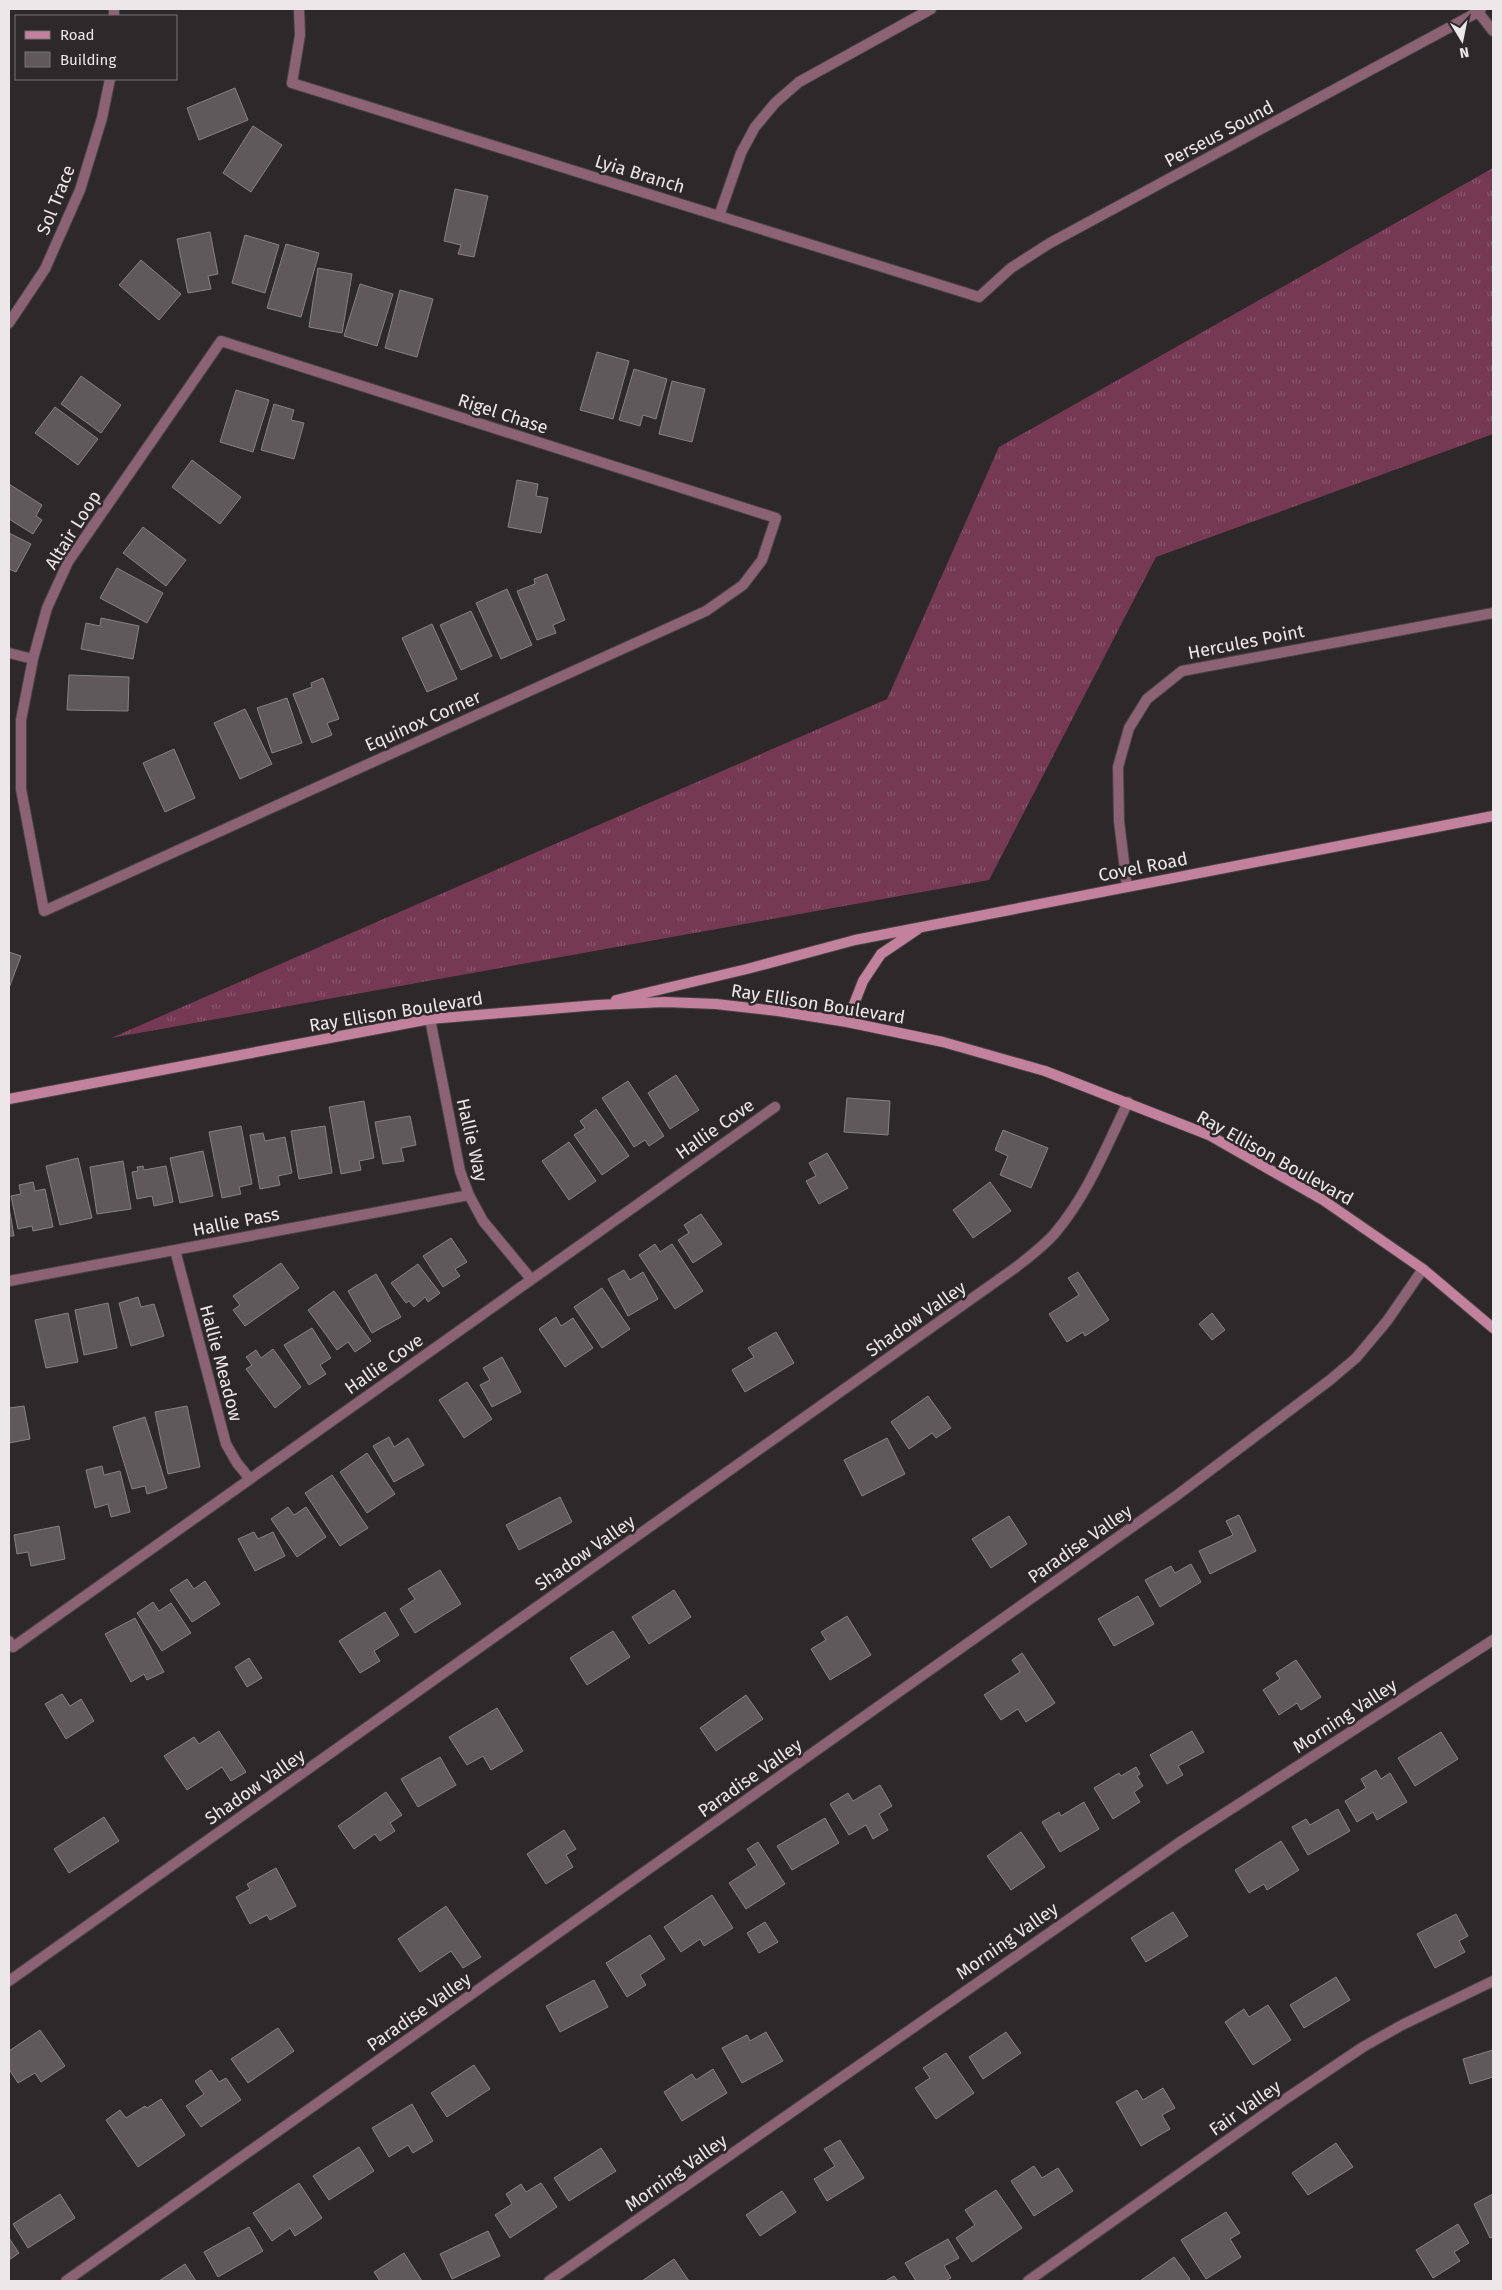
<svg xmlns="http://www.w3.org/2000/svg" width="1502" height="2290" font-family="'Fira Sans',sans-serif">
  <defs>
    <pattern id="grass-tufts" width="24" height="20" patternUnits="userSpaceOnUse" patternTransform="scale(1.25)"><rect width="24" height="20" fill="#753a52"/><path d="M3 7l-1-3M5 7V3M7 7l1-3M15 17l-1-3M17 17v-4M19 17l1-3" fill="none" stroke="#89566b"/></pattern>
  </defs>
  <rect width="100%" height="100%" fill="#2d2829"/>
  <path fill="url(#grass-tufts)" d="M1493,168V434L1156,557L989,880L111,1038L887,699L999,447Z"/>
  <path fill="#5f595b" stroke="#888284" d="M235,88L248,120L199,140L187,108Z
    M253,126L282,145L251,192L223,173Z
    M455,189L488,196L474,257L458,254L461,245L444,241Z
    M210,232L218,274L208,276L211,289L188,293L177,239Z
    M245,235L279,245L265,293L232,283Z
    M286,244L319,253L301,317L267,308Z
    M141,260L181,294L159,320L119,285Z
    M318,268L352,274L342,333L309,327Z
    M360,284L393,294L377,346L344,336Z
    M400,290L433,299L417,357L385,348Z
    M597,352L629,361L613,419L580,410Z
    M634,369L667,379L656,419L643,415L640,426L619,420Z
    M81,376L121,405L101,433L61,404Z
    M672,381L705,389L692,442L659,434Z
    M236,390L269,400L253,452L220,442Z
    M274,404L294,410L291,420L304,423L294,459L261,450Z
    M55,407L98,439L78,465L35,433Z
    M192,460L241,497L220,524L172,487Z
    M517,480L538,484L536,496L548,498L541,533L508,527Z
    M9,484L42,505L36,516L42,520L33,534L9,519Z
    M143,527L186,560L166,586L123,553Z
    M9,533L31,544L16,572L9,569Z
    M117,568L163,593L147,623L100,598Z
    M547,574L565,620L553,625L556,633L537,640L517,591L535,584L534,579Z
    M507,589L532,645L501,659L476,603Z
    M471,611L492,656L461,670L440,625Z
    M101,618L139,626L133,659L81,649L86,623L100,626Z
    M432,624L457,679L427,692L402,638Z
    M69,675L129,677L128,711L67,710Z
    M323,678L339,719L327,723L332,735L312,743L293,694L312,687L311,683Z
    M287,698L302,743L272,753L257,708Z
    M245,709L272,764L240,779L214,723Z
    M174,749L195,798L165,812L143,763Z
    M9,952L21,956L9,988Z
    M676,1075L699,1110L670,1129L648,1093Z
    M628,1081L664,1136L649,1146L645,1140L634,1147L602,1098Z
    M847,1098L890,1101L888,1135L844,1132Z
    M364,1101L374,1158L359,1161L361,1170L341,1174L329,1107Z
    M596,1109L629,1156L602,1175L574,1135L585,1128L580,1121Z
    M410,1116L416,1145L401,1148L404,1161L383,1164L375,1122Z
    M241,1126L252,1184L239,1187L241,1194L222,1198L209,1132Z
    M325,1126L332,1173L299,1179L291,1131Z
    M1003,1130L1048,1148L1031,1188L1000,1175L1008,1156L995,1150Z
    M263,1133L265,1141L285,1137L292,1173L278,1176L280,1185L260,1189L250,1135Z
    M569,1142L596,1181L569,1200L542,1161Z
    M203,1151L213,1196L180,1203L170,1158Z
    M827,1153L848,1188L819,1204L806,1181L816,1176L809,1163Z
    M78,1158L92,1218L60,1225L46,1166Z
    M123,1161L131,1209L97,1214L90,1167Z
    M143,1166L144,1170L166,1166L173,1202L154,1206L152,1196L137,1199L132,1172L138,1171L137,1167Z
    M33,1182L35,1191L45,1189L53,1227L33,1231L32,1226L18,1229L11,1196L21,1194L19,1185Z
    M990,1182L1011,1211L973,1238L953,1210Z
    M9,1207L14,1236H9Z
    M701,1214L722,1244L693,1263L678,1240L689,1233L684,1225Z
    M451,1238L467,1262L455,1269L460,1276L443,1287L423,1256Z
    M655,1244L660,1252L672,1244L703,1291L675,1309L639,1255Z
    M281,1263L299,1288L245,1326L233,1310L240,1305L233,1296Z
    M418,1264L440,1293L428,1302L425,1297L414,1307L409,1301L406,1303L391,1283Z
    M624,1270L630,1280L643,1272L658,1299L628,1316L608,1279Z
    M1078,1272L1109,1320L1085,1336L1083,1332L1067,1342L1049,1314L1079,1295L1068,1278Z
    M376,1274L401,1317L372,1333L348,1291Z
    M602,1288L630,1329L602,1348L574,1307Z
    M334,1291L371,1341L355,1352L348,1342L337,1350L308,1310Z
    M138,1297L141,1307L154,1304L164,1336L131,1346L119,1303Z
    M108,1303L117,1348L84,1355L75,1310Z
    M68,1313L78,1362L46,1368L35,1320Z
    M1212,1313L1225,1330L1212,1340L1199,1324Z
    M556,1317L561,1326L573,1318L593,1348L565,1367L539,1329Z
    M312,1328L331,1358L320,1365L326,1374L309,1385L284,1345Z
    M776,1332L794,1363L745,1392L732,1370L754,1357L748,1348Z
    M273,1349L301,1387L275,1408L246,1369L252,1365L246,1357L256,1350L261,1358Z
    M502,1357L521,1392L492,1407L480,1385L490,1380L483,1368Z
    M467,1382L492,1419L464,1438L439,1400Z
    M928,1396L951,1428L936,1438L932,1433L909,1449L891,1422Z
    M24,1406L30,1439L9,1443V1408Z
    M187,1406L200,1467L168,1474L155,1412Z
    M145,1417L167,1488L147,1494L145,1486L132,1489L113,1427Z
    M389,1437L394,1447L408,1438L424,1465L394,1482L373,1446Z
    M887,1438L905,1474L862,1496L844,1460Z
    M367,1453L395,1494L367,1513L340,1472Z
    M102,1466L104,1475L120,1471L130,1512L111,1517L108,1504L95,1508L86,1470Z
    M332,1475L368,1528L340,1546L305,1493Z
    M560,1497L572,1522L519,1550L506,1525Z
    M288,1507L294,1515L306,1507L326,1537L297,1557L271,1519Z
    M1239,1515L1256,1551L1210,1574L1199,1551L1233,1535L1226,1521Z
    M1009,1516L1027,1544L991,1568L972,1539Z
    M59,1526L65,1559L31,1566L28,1552L17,1554L14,1535Z
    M254,1532L258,1539L273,1532L285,1556L255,1571L238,1539Z
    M1191,1564L1201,1582L1160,1607L1145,1580L1171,1566L1175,1573Z
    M440,1570L461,1604L415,1633L400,1609L415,1599L408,1589Z
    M187,1579L194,1589L205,1581L220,1604L192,1622L170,1590Z
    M674,1590L691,1617L649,1644L632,1617Z
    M1138,1596L1154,1624L1114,1646L1098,1619Z
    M153,1602L159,1611L171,1603L191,1633L162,1651L137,1613Z
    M385,1612L399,1635L374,1651L380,1661L360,1673L339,1641Z
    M847,1616L871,1655L830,1680L811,1649L826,1640L821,1632Z
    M135,1618L164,1672L147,1680L144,1674L131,1682L105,1634Z
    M613,1631L630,1657L587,1685L570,1658Z
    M1022,1653L1055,1703L1026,1722L1018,1709L1001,1720L984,1695L1020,1672L1012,1660Z
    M249,1658L262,1678L247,1687L235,1667Z
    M1296,1660L1321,1697L1301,1710L1297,1703L1279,1715L1263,1690L1280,1679L1276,1673Z
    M62,1694L70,1706L81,1699L94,1721L66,1739L45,1704Z
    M746,1695L763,1719L716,1751L700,1728Z
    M497,1708L523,1751L491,1770L483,1756L467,1765L449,1737Z
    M219,1731L246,1772L231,1781L222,1767L187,1790L164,1756L194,1737L199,1744Z
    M1192,1731L1204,1752L1178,1766L1183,1775L1167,1784L1150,1755Z
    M1441,1732L1458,1759L1415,1786L1398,1758Z
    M440,1757L456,1785L418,1807L401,1779Z
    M1136,1767L1140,1774L1137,1776L1143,1786L1134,1792L1140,1802L1113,1819L1094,1788L1119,1773L1121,1776Z
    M1376,1770L1381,1779L1390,1773L1407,1802L1377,1820L1373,1812L1357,1822L1345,1801L1366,1788L1361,1779Z
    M880,1785L892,1806L879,1814L888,1830L873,1839L866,1825L849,1835L830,1804L848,1793L853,1801Z
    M386,1792L402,1815L390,1823L395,1831L380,1841L375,1834L354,1849L338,1826Z
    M1084,1802L1099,1829L1060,1852L1042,1822L1059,1812L1061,1816Z
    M1338,1809L1350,1831L1308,1855L1292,1827L1306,1819L1310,1825Z
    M104,1817L119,1841L69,1873L54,1849Z
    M825,1818L839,1843L792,1870L777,1846Z
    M564,1830L576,1849L566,1855L573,1867L546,1884L527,1854Z
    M1021,1832L1045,1867L1011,1890L987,1856Z
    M1281,1841L1299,1870L1267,1890L1264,1884L1249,1893L1235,1870Z
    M758,1842L785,1884L746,1909L729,1883L757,1865L747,1849Z
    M276,1868L296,1906L270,1920L267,1915L250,1924L236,1897L250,1889L247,1884Z
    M712,1895L733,1928L704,1946L700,1939L681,1952L664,1927Z
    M446,1906L481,1957L463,1968L451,1951L420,1972L398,1939Z
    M1173,1912L1188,1936L1146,1962L1131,1938Z
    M1456,1914L1468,1936L1459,1941L1465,1952L1435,1968L1417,1934Z
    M765,1922L778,1942L759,1953L747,1933Z
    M650,1935L665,1959L640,1975L646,1985L627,1997L606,1963Z
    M1336,1977L1350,2000L1304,2028L1290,2005Z
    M594,1980L608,2007L560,2032L546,2006Z
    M1268,2005L1291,2040L1253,2065L1225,2022L1244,2009L1249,2017Z
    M278,2028L294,2051L248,2083L231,2059Z
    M40,2030L65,2066L41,2082L35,2073L18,2083L9,2069V2051Z
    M766,2032L783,2061L742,2083L722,2048L747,2035L750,2041Z
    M1006,2032L1021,2053L983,2079L969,2057Z
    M1493,2050V2077L1470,2084L1463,2059Z
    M946,2053L974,2093L936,2119L915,2088L930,2078L923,2068Z
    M474,2065L490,2089L447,2117L431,2093Z
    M713,2069L727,2093L682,2121L664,2092L692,2074L696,2080Z
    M211,2070L219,2082L226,2078L241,2100L201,2127L186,2106L204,2094L195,2081Z
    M1163,2088L1175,2108L1162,2115L1170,2129L1141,2146L1116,2102L1137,2090L1143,2100Z
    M161,2099L185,2135L138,2167L106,2120L120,2110L126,2118L145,2106L147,2108Z
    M412,2104L433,2141L413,2153L408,2145L389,2157L372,2128Z
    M840,2140L864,2178L827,2201L814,2179L835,2166L824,2149Z
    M1336,2143L1353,2167L1308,2195L1292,2173Z
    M359,2147L374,2171L329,2200L313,2176Z
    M601,2148L616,2171L569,2201L554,2178Z
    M1034,2166L1042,2178L1058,2168L1073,2191L1034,2216L1011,2181Z
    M299,2183L322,2218L295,2236L290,2228L272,2241L253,2213Z
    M541,2183L557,2207L510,2238L495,2215L512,2204L506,2194L521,2184L526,2192Z
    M996,2190L1022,2228L972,2262L956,2238L975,2225L965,2210Z
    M782,2191L796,2212L760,2236L746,2215Z
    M60,2194L75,2218L28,2248L13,2224Z
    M1493,2194V2237L1490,2238L1474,2204Z
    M1226,2212L1240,2233L1230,2239L1241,2257L1206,2279L1181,2240Z
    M1458,2224L1469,2243L1454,2252L1460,2261L1433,2278L1416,2250Z
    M249,2227L263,2251L218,2277L204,2252Z
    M488,2231L500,2256L452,2279L440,2254Z
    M9,2238L19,2253L9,2260Z
    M948,2239L959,2258L944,2266L951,2278L945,2281H916L905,2263Z
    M404,2253L422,2281H380L374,2272Z
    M1174,2257L1190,2279L1187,2281H1140Z
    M674,2259L689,2281H642Z
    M185,2264L196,2281H159Z
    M894,2276L898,2281H885Z"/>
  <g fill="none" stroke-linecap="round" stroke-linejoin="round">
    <defs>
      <path id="street" d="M114,9V16
        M299,9L300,35L292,83L979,297L1011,268L1050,243L1478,12L1481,9
        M1478,12L1493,31
        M719,216L741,153L755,127L775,103L799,82L931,9
        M9,323L45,269L80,190L102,118L110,79
        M221,341L776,518L762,560L743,585L706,611L44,911L21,789V720L33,659L47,608L68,562Z
        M9,653L33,659
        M1127,887L1119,821L1118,767L1129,728L1147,699L1182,671L1493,613
        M430,1019L460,1171L469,1195L483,1221L531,1279
        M175,1250L226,1444L237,1463L250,1479
        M9,1281L469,1195
        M9,1641L13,1647L775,1107
        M9,1981L1015,1268C1029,1257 1044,1246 1055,1233C1088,1194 1106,1147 1128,1102
        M66,2281L1176,1496L1330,1380L1356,1358L1387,1321L1423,1269
        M549,2281L1180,1842L1493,1640
        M1028,2281L1287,2098L1363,2047L1402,2025L1493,1981"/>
      <path id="secondary" d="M616,1000L747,969L855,940L1493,816
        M847,1022L863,981L881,954L918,929
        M9,1099L430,1019L597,1005L665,1002L716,1004L778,1011L847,1022L943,1042L1045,1071L1209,1135L1323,1200L1423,1269L1493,1328"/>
    </defs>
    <use href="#street" stroke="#484344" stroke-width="12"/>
    <use href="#secondary" stroke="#484344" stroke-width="12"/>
    <use href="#street" stroke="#8b6372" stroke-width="10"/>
    <use href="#secondary" stroke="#c3829b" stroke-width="10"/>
  </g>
  <g text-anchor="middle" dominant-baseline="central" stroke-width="5" stroke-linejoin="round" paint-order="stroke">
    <g font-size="18" fill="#ece8e9" stroke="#2d2829">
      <text transform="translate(1219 134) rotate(-28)">Perseus Sound</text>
      <text transform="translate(640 174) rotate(17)">Lyia Branch</text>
      <text transform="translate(56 200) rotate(-68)">Sol Trace</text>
      <text transform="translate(503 414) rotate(18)">Rigel Chase</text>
      <text transform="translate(73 530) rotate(-58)">Altair Loop</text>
      <text transform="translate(1246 642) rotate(-11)">Hercules Point</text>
      <text transform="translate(423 721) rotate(-24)">Equinox Corner</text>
      <text transform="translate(1143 867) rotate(-11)">Covel Road</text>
      <text transform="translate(818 1004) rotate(9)">Ray Ellison Boulevard</text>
      <text transform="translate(396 1012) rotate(-9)">Ray Ellison Boulevard</text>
      <text transform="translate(715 1129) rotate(-35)">Hallie Cove</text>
      <text transform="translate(472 1140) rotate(77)">Hallie Way</text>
      <text transform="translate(1275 1158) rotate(29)">Ray Ellison Boulevard</text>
      <text transform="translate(236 1222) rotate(-11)">Hallie Pass</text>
      <text transform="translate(916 1319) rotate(-35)">Shadow Valley</text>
      <text transform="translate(221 1363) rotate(75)">Hallie Meadow</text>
      <text transform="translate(384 1364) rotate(-35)">Hallie Cove</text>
      <text transform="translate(1080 1544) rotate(-35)">Paradise Valley</text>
      <text transform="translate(585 1553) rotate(-35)">Shadow Valley</text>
      <text transform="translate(1345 1716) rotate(-33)">Morning Valley</text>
      <text transform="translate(750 1778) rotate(-35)">Paradise Valley</text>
      <text transform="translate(255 1787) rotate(-35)">Shadow Valley</text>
      <text transform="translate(1007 1941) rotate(-35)">Morning Valley</text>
      <text transform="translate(419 2012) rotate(-35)">Paradise Valley</text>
      <text transform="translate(1245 2108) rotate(-35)">Fair Valley</text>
      <text transform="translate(676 2173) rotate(-35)">Morning Valley</text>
    </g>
  </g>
  <rect width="1502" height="2290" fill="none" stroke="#ece8e9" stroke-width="20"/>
  <rect x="15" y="15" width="162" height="65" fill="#2d2829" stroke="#797576"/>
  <rect x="25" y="31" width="25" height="8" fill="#c3829b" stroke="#797576"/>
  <text x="60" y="40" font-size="15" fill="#ece8e9">Road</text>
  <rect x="25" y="52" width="25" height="15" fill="#5f595b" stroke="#797576"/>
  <text x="60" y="65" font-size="15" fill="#ece8e9">Building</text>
  <g transform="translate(1462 40) rotate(170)" stroke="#2d2829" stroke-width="4" paint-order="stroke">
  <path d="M0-4L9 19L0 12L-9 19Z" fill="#ece8e9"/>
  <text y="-8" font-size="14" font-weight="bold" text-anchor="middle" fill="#ece8e9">N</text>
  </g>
</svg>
